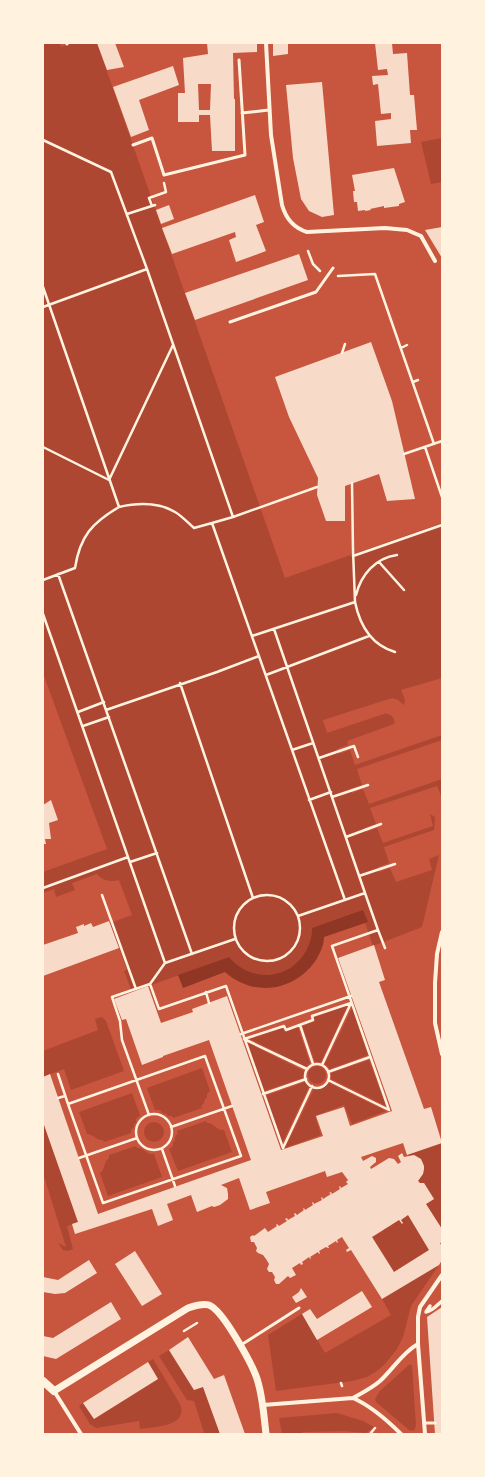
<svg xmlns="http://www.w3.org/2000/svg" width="485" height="1477" font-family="'Fira Sans',sans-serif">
  <rect width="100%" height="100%" fill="#c8553d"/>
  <path fill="#ae4732" d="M43,43H60L61,47L71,43H97L285,578L442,523V678L401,690L405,700L404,705L398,700L392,698L323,720L327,733L384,714C390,713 396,718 394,724L347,741L348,745L337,749L339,754L350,750L355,765L442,735V740L357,769L362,785L350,789L352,793L363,789L369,804L442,779L441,796L437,786L370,808L376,824L364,828L366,832L377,828L383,843L433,826L430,814L435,817L434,830L384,847L389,863L378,867L379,872L390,868L396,882L432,870L429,859L439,855L422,927L373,946L365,923L368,922L312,928C312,956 286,980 258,975C247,973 236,966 229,957L132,992L124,971L127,970L110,923L132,915L119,880C110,882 103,881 97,874L72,883L75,890L56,897L54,889L43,893V872L107,849L43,673Z
    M442,138V182L431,184L421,142Z
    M348,1005L321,1062H315L302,1026L315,1021L314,1017Z
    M352,1008L368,1055L330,1069L325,1064Z
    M102,1017L106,1021L124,1071L71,1090L64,1069L43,1077V1051L98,1030L95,1019Z
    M298,1027L310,1063L306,1067L250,1039L283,1028L285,1032Z
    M248,1043L304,1071L303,1078L264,1091Z
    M369,1060L386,1106L331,1079V1073Z
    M308 1075a9 9 0 1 1 18 0a9 9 0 1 1-18 0Z
    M202,1068L210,1091L207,1094V1098L205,1099L204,1103L201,1106L202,1108L173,1118L172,1116H168L165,1113L163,1114L160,1110H155L147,1088Z
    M305,1082L309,1087L282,1144L265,1096Z
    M329,1083L386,1111L352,1124L344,1105L315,1116L321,1135L285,1148L314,1089H321Z
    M132,1093L140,1115L136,1119V1123L134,1124V1127L131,1130V1133L104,1142L103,1140C96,1141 94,1134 87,1134L79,1112Z
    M206,1121L207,1123C215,1123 216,1131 224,1130L232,1152L178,1171L169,1149L173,1146V1142L175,1141V1137L178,1133L177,1131Z
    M144 1132a10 10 0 1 1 20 0a10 10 0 1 1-20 0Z
    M43,1122L78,1222L67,1226L73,1249L68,1251L63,1250L58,1243L66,1247L43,1173Z
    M442,1143V1229L426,1204L434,1199L424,1184L420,1183L418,1181L424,1172L423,1162L417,1156L407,1155Z
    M136,1146L137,1148C144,1147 146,1155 154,1154L162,1177L108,1196L100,1173C106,1169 103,1162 109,1158V1155Z
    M408,1215L429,1250L394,1272L372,1237L381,1232L383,1233L382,1231L390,1226L392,1227L391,1225Z
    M439,1265L411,1306L403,1337L397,1349L385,1364L377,1371L367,1377L352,1381L276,1391L268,1335L302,1314L325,1353L391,1315L382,1299Z
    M169,1350L194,1390L203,1387L220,1434H201L204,1433L194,1401L187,1400L159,1356Z
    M153,1359L180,1404C189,1427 154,1427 140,1429L139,1421L96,1428L90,1424L79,1406L83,1403L94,1419L158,1379L148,1362Z
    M410,1364L412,1366L416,1426L414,1431L409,1430L376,1402L375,1399L380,1391Z
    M337,1413L363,1421L374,1427L366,1433L343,1431L303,1432L302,1434H282L279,1418Z"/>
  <path fill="#8f3625" d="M363,910L368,922L324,937C324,945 320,953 316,960C295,991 254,998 225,972L183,988L178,975L229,957C252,984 291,980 307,949C310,942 312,936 312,928Z"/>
  <path fill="#f7dbc8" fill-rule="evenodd" d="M97,43H115L124,67L107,70Z
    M207,43H257V52L233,53L234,99H235V151H212L210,115H199V122H178V93H185L183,58L208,54ZM198,84H211L210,110H199Z
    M273,43H288V54L273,56Z
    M375,43H392L393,54L407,53L410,95H414L417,130H410L411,143L377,146L375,121L391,119V113L381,114L378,84L373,85L372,76L388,75L387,69L378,70Z
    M173,66L179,85L139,100L149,130L131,137L113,87Z
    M322,82L334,215L322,217L309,211L301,199L293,158L286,85Z
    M394,168L405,202L399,204V206L384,208V206L370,209L371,210L365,211V210L358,211L357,202H354L353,191H355L352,175Z
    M255,195L264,222L256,225L266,251L236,262L229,240L236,237L235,232L172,254L162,228Z
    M169,205L174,219L161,224L156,210Z
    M442,227V258L425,230Z
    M299,254L308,280L195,320L185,293Z
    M371,342L392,401L415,499L387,501L379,474L345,486V521H326L317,495L318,478L289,417L275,377Z
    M51,800L58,820L49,823L51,839H45L46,844H43V805Z
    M109,921L119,948L43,976V945L78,933L76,927L84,924V926L91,923L93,927Z
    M374,945L385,980L379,982L424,1109L431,1107L442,1143L407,1155L403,1143L361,1157L363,1161L372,1156L376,1158V1162L370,1167L371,1169L389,1158L394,1159L398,1164L401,1162L398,1156L402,1153L404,1157L414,1155L421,1159L424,1166V1169L423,1174L418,1181L420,1183H424L434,1199L426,1204L442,1229V1242L440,1243L442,1247V1260L439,1265L382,1299L351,1250L347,1252L346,1250L349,1248L342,1237L337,1240L338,1242L337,1243L336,1241L328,1246L329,1248H328L326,1247L319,1251L320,1253L319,1254L318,1252L310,1257L311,1258L310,1259L309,1257L302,1262L303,1264L301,1265L300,1263L292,1268L296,1275L290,1278L288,1276L279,1284H276L274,1280L275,1277L272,1272H269L267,1269L269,1264L266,1259L263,1255L258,1253L256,1251L257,1248L254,1242H251L250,1237L253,1235L254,1236L265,1228L268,1232L277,1226L276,1225L277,1224L279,1226L287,1221L285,1219L287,1218L288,1220L295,1216L294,1214L295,1213L297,1215L304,1210L303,1209L304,1208L305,1210L313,1205L312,1203L313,1202L314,1204L322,1200L321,1198L322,1197L323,1199L331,1194L329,1193L331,1192L332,1194L340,1189L339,1187L340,1186L341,1188L348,1184L346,1182L348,1180L342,1172L327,1177L325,1171L266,1192L270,1203L250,1210L239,1178L221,1185L227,1188L228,1194V1199L220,1205L214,1207L212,1206L197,1212L191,1195L167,1204L173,1220L158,1226L152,1209L75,1234L72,1224L78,1222L43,1122V1077L50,1074L98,1214L251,1160L209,1040L163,1056V1057L142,1065L126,1019L122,1020L114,999L148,986L161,1023L193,1012L192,1009L227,996L281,1150L323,1136L316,1116L344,1107L350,1126L392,1111L338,958ZM408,1215L429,1250L394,1272L372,1237L399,1220L402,1224L403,1223L401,1220Z
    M135,1251L162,1294L142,1306L115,1264Z
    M89,1260L97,1273L65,1293L55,1294L43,1292V1277L58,1280Z
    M301,1288L307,1297L296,1303L292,1297L299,1292Z
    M362,1291L372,1307L317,1340L302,1314L310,1309L317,1319Z
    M111,1302L121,1319L56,1359L43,1356V1336L53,1338Z
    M442,1307V1434H435L427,1317Z
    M188,1337L214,1379L224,1375L245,1434H220L203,1387L194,1390L169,1350Z
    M148,1362L158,1379L94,1419L83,1403Z"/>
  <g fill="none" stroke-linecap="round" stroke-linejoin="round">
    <path stroke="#fff3e0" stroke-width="2.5" d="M43,140L111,172L147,269L233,517L212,523
      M152,206L149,198L166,192L164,183
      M127,214L155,205
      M308,251L313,264L320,271
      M338,276L375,274L434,444
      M43,287L119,507C92,523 80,536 75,568L43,580
      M43,307L147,269
      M401,348L407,345
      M342,353L345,344
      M413,382L418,380
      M43,447L109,480L173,345
      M425,447L442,497
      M404,454L442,441
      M119,507C137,503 158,502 175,512C182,516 188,523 194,528L212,523L345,900
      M233,517L317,487
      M353,556L442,525
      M379,562L404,590
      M58,574L192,954
      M356,595C361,575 375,558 397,555
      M355,602C360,626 371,645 395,652
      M43,614L165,963
      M274,629L365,893
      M252,636L355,602L353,550L352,483
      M266,675L369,636
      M180,683L253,898
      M106,710L217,672L259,656
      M78,712L104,702
      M83,726L109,717
      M292,750L313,743
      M319,758L354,746L358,757
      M332,797L368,785
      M309,800L331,792
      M346,837L381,824
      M130,862L157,853
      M359,876L395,864
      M43,888L128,857
      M234 928a33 33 0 1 1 66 0a33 33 0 1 1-66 0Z
      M102,895L136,989
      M298,916L365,893L378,930L332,946L389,1110L328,1080
      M378,930L385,948
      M150,984L159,1009L226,986L283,1148L312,1086
      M206,992L209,1003
      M300,1025L313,1064
      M241,1034L351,996
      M244,1039L284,1026L286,1030L313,1020L312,1016L351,1003
      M244,1039L307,1069
      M205,1056L241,1156L103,1203L68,1104Z
      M305 1076a12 12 0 1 1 24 0a12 12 0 1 1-24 0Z
      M322,1065L351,1003
      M328,1072L370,1057
      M58,1074L68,1104
      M263,1094L306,1079
      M58,1098L65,1096
      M136 1132a18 18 0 1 1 36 0a18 18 0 1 1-36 0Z
      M149,1115L122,1040L120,1021L112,997L150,984L165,963L235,939
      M171,1127L232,1106
      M162,1149L175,1186
      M79,1158L137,1138
      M184,1331L197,1323
      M341,1383L342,1386
      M370,1434L375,1428"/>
    <path stroke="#fff3e0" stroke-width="3" d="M67,44L68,43
      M242,113L269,110
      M133,145L152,138L164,175L245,155L239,60
      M230,322L316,292L333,268
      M241,1345L299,1308
      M424,1423H435"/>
    <path stroke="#fff3e0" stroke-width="3.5" d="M426,1312C433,1311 437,1305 442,1301
      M426,1312L430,1306"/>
    <path stroke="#fff3e0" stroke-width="4" d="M266,43L271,135L282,205C286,219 294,228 307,232L385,228L407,230L421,236L435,261
      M442,932L437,954L435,983V1023L442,1054
      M418,1344L425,1434
      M54,1391L81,1434
      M353,1398C371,1406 387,1420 401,1434
      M263,1405L353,1398C362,1393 372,1388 380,1381C393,1369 403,1352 418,1344V1317L420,1307L442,1275"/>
    <path stroke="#fff3e0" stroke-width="7" d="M54,1391L188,1308C194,1306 202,1303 209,1305C223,1310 254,1367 258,1382C263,1399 264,1417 266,1434"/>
    <path stroke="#fff3e0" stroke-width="8" d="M43,1381L54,1391"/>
  </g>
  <rect width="485" height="1477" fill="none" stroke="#fff3e0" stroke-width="88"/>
</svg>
